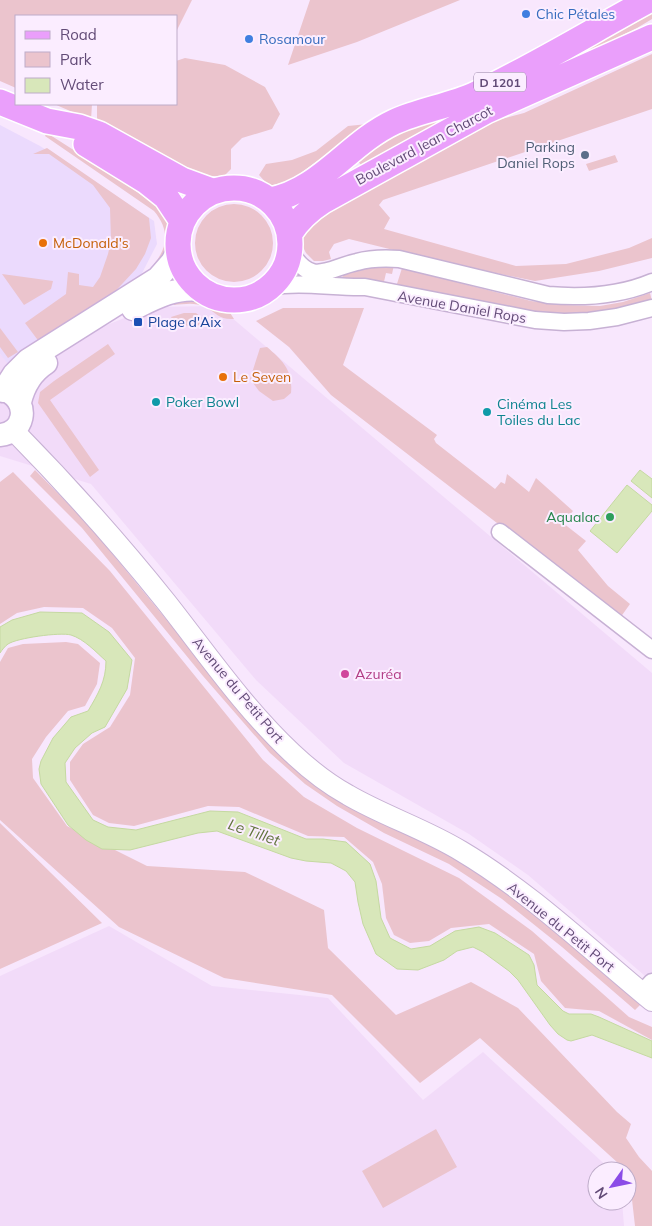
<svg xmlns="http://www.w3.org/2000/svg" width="652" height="1226" font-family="Mulish,sans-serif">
  <rect width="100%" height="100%" fill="#f8e7fd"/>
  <path fill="#f2dbf9" d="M218,306L652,673V982L528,875L469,834L344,763L256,680L91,484L0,456V354L9,364L152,307Z
    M109,926L212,986L328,998L423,1100L483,1052L612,1171H597V1201H622L624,1226H0V976Z"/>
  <path fill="#ebdafd" d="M0,125L40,146L154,221L157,244L139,279L9,365L0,354Z"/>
  <path fill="#ebc4cd" d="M0,0H192L176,32V16H16V88L0,81Z
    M310,0H460L357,42L288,65Z
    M652,5V19L637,28L575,58L365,170L357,160L379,139Z
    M652,54V109L383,200L379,205L390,218L384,229L516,266L566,264L629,248L652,238V258L599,271L535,281L442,262L349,239L334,244L329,252L331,259L323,261H314L306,253L301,243L306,229L315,220L487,123L524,113Z
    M185,58L225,65L265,87L280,114L272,129L242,138L231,149V169L224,176H202L97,122V104H176V61Z
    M54,104H92L91,120Z
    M368,124L290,181L269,186L259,175L266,164L292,160L316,151L348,126Z
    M47,133L119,179L158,207L164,216L168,226L169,239V250L159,266L154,264C169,246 169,229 154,211L45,136Z
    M47,148L149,218L151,238L145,254L136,269L110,297L40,343L25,323L66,294L68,272L79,274V285L93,287L100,277L108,254L111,240L110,208L93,185L49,154H33Z
    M615,155L618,162L589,171L586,164Z
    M195 243a39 39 0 1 1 78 0a39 39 0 1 1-78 0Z
    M394,265L392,274L386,273L383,286L343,279L342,273L365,266Z
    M402,268L531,301L564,305L600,306L623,302L650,293L652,301L631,309L544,318L396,287Z
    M2,274L53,281L51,289L24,305Z
    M172,299L202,300L218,306L227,308L234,319C219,320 217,313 205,307C195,302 185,304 174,305Z
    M283,308H364L343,365L437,435L434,439L436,443L495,489L501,482L505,484L507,474L529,492L536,478L573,511L563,523L586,541L578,550L608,586L630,604L620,618L331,395L289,347L256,321Z
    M184,313H196L206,321L205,325L187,326L184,323L177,328L171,317Z
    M0,328L18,352L8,358L0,347Z
    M108,344L115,354L50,400L99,470L90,477L38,403L40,392L54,381Z
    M267,347C283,361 293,370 291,393L284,399L273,401L259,391L250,379L260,348Z
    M35,470L87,523L230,697L373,818L452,856L502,888L641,1004L635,1010L562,947L502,899L449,864L384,833L337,806L305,784L270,753L203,676L82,528L30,476Z
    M13,472L110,571L263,760L304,797L357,828L459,878L532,931L629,1017L652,1027V1040L599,1011L565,1008L541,981L534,954L489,924L451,928L429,941L410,943L394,935L386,918L382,884L373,862L344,837L308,836L239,807L208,806L134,826L109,823L93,815L70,780V762L83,744L110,727L130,695L135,658L112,628L83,608L44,607L17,613L0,624V482Z
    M66,642L78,644L100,663L97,684L85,706L68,711L46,737L32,759L33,778L67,826L147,866L245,872L324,910L328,948L396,1015L471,982L518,1008L617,1112L631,1124L626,1138L639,1157L652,1171V1226H635L629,1173L480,1038L420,1083L332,995L224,978L119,927L0,820V662L8,648L23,644Z
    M0,823L102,923L0,969Z
    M436,1129L457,1167L383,1208L362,1171Z"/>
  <path fill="#d8e7ba" stroke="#c5d9a1" d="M640,470L652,479V498L631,481Z
    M627,485L652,505V511L617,553L590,531Z
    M40,612L82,613L109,632L132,660L127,689L105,727L92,733L75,748L65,763L66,782L93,820L108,827L136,830L210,811L238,812L306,839H323L346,842L370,864L376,881L381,918L390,938L411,949L430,946L455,931L479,927L495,933L529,955L534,965L537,985L563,1011L569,1014H591L599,1017L652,1041V1058L592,1035L571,1041L567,1040L558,1034L550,1025L518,980L509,971L483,952L473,947L457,951L444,960L418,970L397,969L376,954L363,924L358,902L355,882L346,871L331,863L306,861L291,858L217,831L198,833L130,850L102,849L86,840L68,825L41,784L39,769L41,761L53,738L71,717L88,711C98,694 106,681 106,661C96,652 84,639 71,635C60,632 17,638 8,644C5,646 2,650 0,653V627L12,620Z"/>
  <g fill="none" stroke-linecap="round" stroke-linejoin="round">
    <defs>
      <path id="minor" d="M290,251C312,287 326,269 357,262C371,258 384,258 399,259L548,295C584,298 619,296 652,282
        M271,287C299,281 335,288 365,287L535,320L564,322L589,321L617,317L652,308
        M500,532L652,650
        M642,993L652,982"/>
      <path id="tertiary" d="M14,431C68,486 119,543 167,603C207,654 245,709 292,753C309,769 328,784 348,795C384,816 425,829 461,851C530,892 590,950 652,1001"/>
      <path id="secondary" d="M133,309C155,298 175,287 200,290
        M3,391L14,374L28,360L158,278L172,262L178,251
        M20,402C24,385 32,372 46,363
        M0,435C24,433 30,405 9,392"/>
      <path id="primary" d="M0,102L47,121L79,127L99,134L182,180L212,191
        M86,144L146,181L166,197L182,221
        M178 244a56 56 0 1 1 112 0a56 56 0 1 1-112 0Z
        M270,200C320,191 349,143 394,122C420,110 450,106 476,94C535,66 592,31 649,0
        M290,233C299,219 309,210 323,201L486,111L652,37"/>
    </defs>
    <use href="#minor" stroke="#c7b1d4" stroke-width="19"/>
    <use href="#tertiary" stroke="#c7b1d4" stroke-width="22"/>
    <use href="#secondary" stroke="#cab0d9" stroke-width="25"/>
    <use href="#primary" stroke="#fff" stroke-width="28"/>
    <use href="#minor" stroke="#fff" stroke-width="16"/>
    <use href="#tertiary" stroke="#fff" stroke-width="20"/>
    <use href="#secondary" stroke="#fff" stroke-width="22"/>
    <use href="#primary" stroke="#ea9ffb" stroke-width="25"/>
  </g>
  <g fill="#3f7fe0" stroke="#fbedff" stroke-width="2">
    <circle cx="526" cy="14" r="5"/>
    <circle cx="249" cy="39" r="5"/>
  </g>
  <circle fill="#5c6f8a" stroke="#fbedff" stroke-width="2" cx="585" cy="155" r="5"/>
  <g fill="#e8710a" stroke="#fbedff" stroke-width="2">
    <circle cx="43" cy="243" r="5"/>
    <circle cx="223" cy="377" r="5"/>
  </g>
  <rect fill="#1a4fb4" stroke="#fbedff" stroke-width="2" x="133" y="317" width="10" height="10" rx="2.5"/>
  <g fill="#0f9aa8" stroke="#fbedff" stroke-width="2">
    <circle cx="156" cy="402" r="5"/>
    <circle cx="487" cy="412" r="5"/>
  </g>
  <circle fill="#2e9e5b" stroke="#fbedff" stroke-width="2" cx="610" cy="517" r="5"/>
  <circle fill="#d1479c" stroke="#fbedff" stroke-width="2" cx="345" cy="674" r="5"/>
  <g text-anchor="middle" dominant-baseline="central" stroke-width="4" stroke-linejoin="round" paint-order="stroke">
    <rect fill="#fbedff" stroke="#907ca0" stroke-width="1" x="474" y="72.5" width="52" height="19" rx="4"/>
    <g font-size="12" font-weight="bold" fill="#624b77">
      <text x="500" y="82">D 1201</text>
    </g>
    <g font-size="14" fill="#366cbe" stroke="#fbedff" text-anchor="start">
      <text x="536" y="14">Chic Pétales</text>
      <text x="259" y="39">Rosamour</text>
    </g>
    <g font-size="14" fill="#624b77" stroke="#fbedff">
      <text transform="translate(424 145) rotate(-28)">Boulevard Jean Charcot</text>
      <text transform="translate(462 307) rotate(10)">Avenue Daniel Rops</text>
      <text transform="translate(238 690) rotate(50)">Avenue du Petit Port</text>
      <text transform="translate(561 927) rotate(39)">Avenue du Petit Port</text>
    </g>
    <g font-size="14" fill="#4e5e75" stroke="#fbedff" text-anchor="end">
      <text x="575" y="147">Parking<tspan x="575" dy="16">Daniel Rops</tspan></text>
    </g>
    <g font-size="14" fill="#c56008" stroke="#fbedff" text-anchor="start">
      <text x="53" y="243">McDonald's</text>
      <text x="233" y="377">Le Seven</text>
    </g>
    <g font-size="14" fill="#164399" stroke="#fbedff" text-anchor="start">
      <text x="148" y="322">Plage d'Aix</text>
    </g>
    <g font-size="14" fill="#0d838f" stroke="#fbedff" text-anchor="start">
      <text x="166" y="402">Poker Bowl</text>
      <text x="497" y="404">Cinéma Les<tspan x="497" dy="16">Toiles du Lac</tspan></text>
    </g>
    <g font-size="14" fill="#27864d" stroke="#fbedff" text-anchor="end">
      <text x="600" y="517">Aqualac</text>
    </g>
    <g font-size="14" fill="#b23c85" stroke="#fbedff" text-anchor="start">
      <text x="355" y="674">Azuréa</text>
    </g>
    <g font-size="15" font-style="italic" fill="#60743b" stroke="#fbedff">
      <text transform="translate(254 832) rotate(19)">Le Tillet</text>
    </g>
  </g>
  <rect x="15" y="15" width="162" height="90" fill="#fbedff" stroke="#beacc9"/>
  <rect x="25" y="31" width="25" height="8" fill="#ea9ffb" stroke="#beacc9"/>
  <text x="60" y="40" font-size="15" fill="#624b77">Road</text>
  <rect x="25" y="52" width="25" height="15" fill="#ebc4cd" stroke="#beacc9"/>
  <text x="60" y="65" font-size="15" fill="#624b77">Park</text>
  <rect x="25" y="78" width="25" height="15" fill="#d8e7ba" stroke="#beacc9"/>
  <text x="60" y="90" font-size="15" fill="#624b77">Water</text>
  <g transform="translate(612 1186) rotate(237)"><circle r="24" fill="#fbedff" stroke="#beacc9"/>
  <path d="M0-4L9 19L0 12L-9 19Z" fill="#8b4be7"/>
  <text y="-8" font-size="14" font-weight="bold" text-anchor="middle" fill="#624b77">N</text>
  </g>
</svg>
